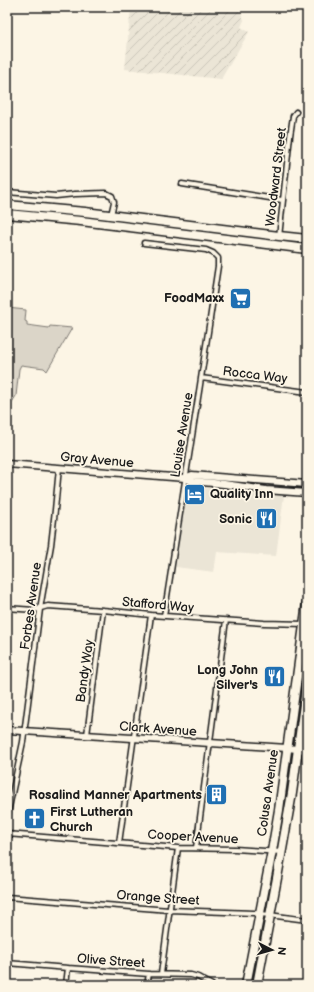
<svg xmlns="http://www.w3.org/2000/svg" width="314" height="992" font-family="'Balsamiq Sans',sans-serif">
  <defs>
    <pattern id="industrial-furrows" width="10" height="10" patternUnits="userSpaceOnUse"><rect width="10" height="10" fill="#ebe5d6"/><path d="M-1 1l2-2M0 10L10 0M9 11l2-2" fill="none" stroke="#c9c4b7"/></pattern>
  </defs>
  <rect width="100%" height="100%" fill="#fcf5e5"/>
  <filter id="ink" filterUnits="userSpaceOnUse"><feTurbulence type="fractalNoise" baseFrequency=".025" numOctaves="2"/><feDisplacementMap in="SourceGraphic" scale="8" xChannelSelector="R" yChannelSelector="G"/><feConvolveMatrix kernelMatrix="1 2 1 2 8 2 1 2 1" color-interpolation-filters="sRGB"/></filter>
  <g filter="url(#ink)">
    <path fill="#ebe5d6" d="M192,486L284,495L276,556L217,552L214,572L176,567L186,490L189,487Z"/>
    <path fill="url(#industrial-furrows)" d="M131,7H242L241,13L244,20L241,27L249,32L221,79L125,69Z"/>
    <path fill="#dbd5c8" stroke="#7c7872" d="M7,308L26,310L25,321L27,322V325L49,328L50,326L72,328L47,371L44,368L21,365L19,369L16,396L7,410Z"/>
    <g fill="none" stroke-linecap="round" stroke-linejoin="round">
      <defs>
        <path id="street" d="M182,184L282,200
          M7,192L56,196L75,194L106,193L112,196L114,202L111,215
          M279,237L290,136L293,116L296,112
          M144,243L206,250L213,253L218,258V266L200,385L164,616
          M201,378L307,392
          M7,608L34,610L48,606L103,610L151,615L264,623L305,624
          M87,735L103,610
          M7,817L23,742L40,609L51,545L55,510L59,468
          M7,834L178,848L235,849L282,852
          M119,843L151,615
          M196,848L226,620
          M7,897L169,910L254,913L307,920
          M7,963L68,968L149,974L191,975L198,977L212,985
          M161,974L178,848
          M66,985L68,968
          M147,985L149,974"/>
        <path id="secondary" d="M7,464L185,478L191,481L224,484L266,490L307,493
          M185,478L192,475L307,484
          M7,730L287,748L307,750"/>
        <path id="highway" d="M7,205L85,212L279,236L307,239
          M7,214L81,221L307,249
          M246,985L272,851L279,810L307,603
          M257,985L277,878L292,793L307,682"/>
      </defs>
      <use href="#street" stroke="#1c1c1c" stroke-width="7"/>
      <use href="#secondary" stroke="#1c1c1c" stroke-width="9"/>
      <use href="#highway" stroke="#1c1c1c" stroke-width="11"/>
      <use href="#street" stroke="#fcf5e5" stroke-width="4"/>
      <use href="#secondary" stroke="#fcf5e5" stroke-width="6"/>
      <use href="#highway" stroke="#fcf5e5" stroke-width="8"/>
    </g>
  </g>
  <defs>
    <symbol id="supermarket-square" viewBox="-11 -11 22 22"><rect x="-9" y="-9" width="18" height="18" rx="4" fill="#1f6fb2" stroke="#fcf5e5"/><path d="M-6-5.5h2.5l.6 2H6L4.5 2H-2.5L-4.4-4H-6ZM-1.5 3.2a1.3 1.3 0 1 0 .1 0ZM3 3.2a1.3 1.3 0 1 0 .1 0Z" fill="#fff"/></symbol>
    <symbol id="hotel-square" viewBox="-11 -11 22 22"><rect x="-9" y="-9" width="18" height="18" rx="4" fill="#1f6fb2" stroke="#fcf5e5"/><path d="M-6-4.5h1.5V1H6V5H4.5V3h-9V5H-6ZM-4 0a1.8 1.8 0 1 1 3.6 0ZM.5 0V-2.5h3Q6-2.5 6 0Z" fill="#fff"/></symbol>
    <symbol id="restaurant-square" viewBox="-11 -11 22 22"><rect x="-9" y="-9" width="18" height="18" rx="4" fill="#1f6fb2" stroke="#fcf5e5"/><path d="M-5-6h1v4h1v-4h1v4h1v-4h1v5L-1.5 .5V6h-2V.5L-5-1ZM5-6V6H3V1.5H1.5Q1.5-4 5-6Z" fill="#fff"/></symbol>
    <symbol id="building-square" viewBox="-11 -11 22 22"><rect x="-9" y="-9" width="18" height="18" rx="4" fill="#1f6fb2" stroke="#fcf5e5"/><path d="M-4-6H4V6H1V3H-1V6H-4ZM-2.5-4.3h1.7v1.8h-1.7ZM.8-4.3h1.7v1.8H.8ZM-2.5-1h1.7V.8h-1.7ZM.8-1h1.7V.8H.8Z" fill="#fff"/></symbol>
    <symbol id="church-square" viewBox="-11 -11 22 22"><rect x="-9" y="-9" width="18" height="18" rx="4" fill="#1f6fb2" stroke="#fcf5e5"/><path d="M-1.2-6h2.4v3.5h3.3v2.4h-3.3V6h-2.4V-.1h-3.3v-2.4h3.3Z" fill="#fff"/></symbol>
  </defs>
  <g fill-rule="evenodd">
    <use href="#supermarket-square" x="228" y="286" width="25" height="25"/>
    <use href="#hotel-square" x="182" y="482" width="25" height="25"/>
    <use href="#restaurant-square" x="254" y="506" width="25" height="25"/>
    <use href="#restaurant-square" x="262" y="664" width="25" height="25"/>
    <use href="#building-square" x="204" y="782" width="25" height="25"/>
    <use href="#church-square" x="22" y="806" width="25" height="25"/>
  </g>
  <g text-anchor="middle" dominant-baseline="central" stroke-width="3.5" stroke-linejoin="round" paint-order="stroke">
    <g font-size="13" fill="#1c1c1c" stroke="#fcf5e5">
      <text transform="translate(276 177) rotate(-83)">Woodward Street</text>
      <text transform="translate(255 375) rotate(7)">Rocca Way</text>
      <text transform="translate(182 435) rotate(-81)">Louise Avenue</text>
      <text transform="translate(97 460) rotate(5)">Gray Avenue</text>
      <text transform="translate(158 605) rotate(5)">Stafford Way</text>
      <text transform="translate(31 606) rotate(-82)">Forbes Avenue</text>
      <text transform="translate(85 671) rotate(-82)">Bandy Way</text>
      <text transform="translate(158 729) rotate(4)">Clark Avenue</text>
      <text transform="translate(268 793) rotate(-82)">Colusa Avenue</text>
      <text transform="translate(193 837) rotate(3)">Cooper Avenue</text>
      <text transform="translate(158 898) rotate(4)">Orange Street</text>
      <text transform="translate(111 961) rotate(4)">Olive Street</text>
    </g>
    <g font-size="13" font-weight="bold" fill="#1c1c1c" stroke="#fcf5e5" text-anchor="end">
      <text x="224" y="298">FoodMaxx</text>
      <text x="210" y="494" text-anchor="start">Quality Inn</text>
      <text x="252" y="519">Sonic</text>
      <text x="258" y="670">Long John<tspan x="258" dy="15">Silver's</tspan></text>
      <text x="202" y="795">Rosalind Manner Apartments</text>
      <text x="50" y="812" text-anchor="start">First Lutheran<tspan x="50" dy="15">Church</tspan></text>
    </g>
  </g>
  <rect width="314" height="992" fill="none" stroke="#fcf5e5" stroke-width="24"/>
  <rect x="12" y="12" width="290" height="968" fill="none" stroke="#1c1c1c" stroke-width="1.5" filter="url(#ink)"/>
  <g transform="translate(272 950) rotate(96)" stroke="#fcf5e5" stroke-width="3" paint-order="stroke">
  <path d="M0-3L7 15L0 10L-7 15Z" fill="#1c1c1c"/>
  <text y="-6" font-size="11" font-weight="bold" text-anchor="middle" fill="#1c1c1c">N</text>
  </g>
</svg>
